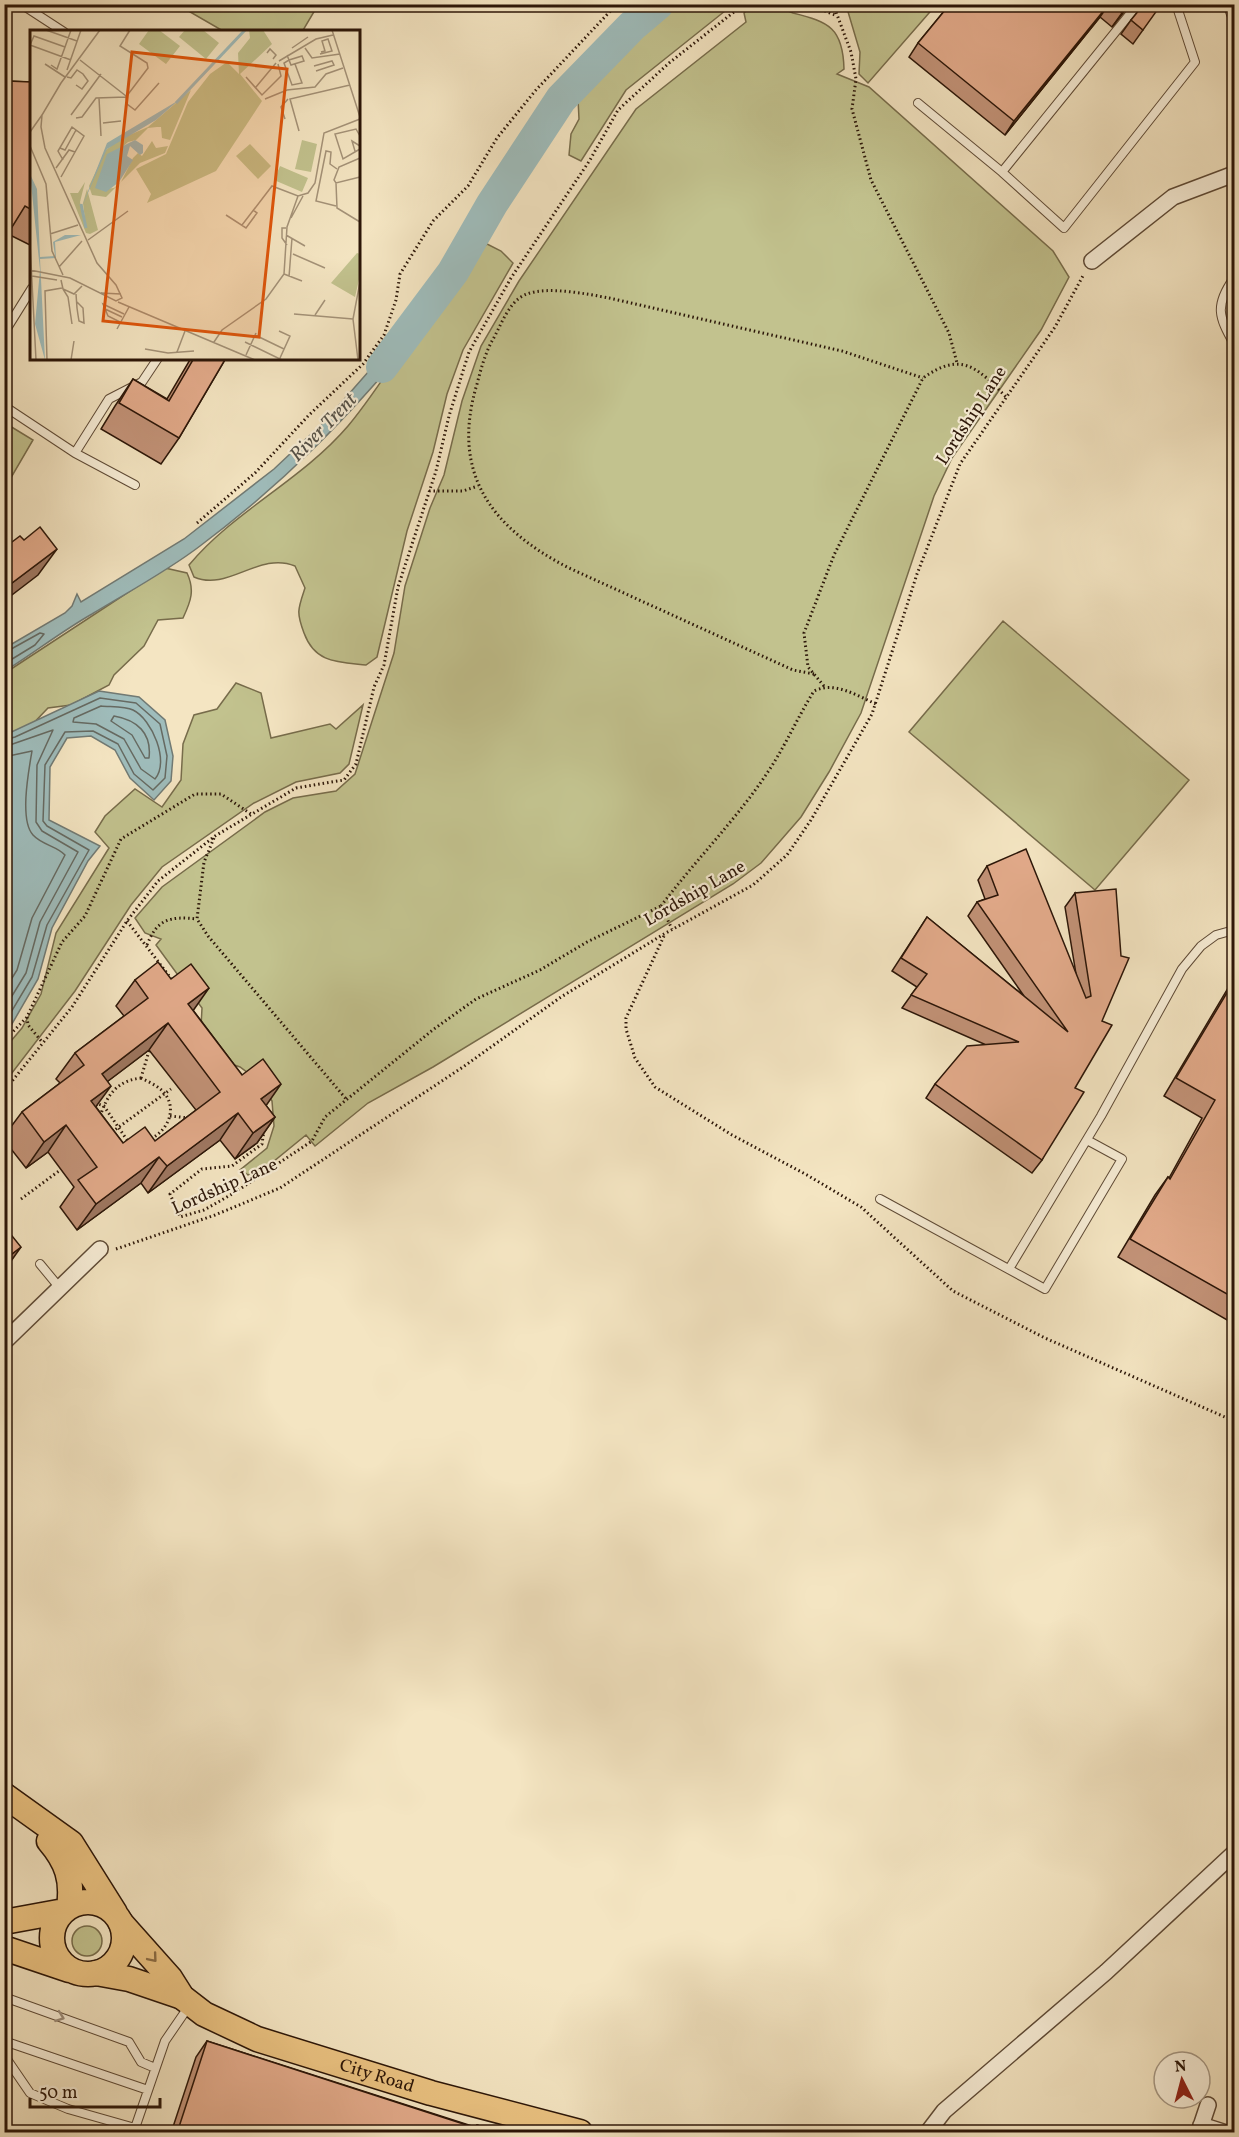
<svg xmlns="http://www.w3.org/2000/svg" width="1239" height="2137" font-family="Vollkorn,serif">
  <rect width="100%" height="100%" fill="#f4e5c2"/>
  <filter id="stains"><feTurbulence type="fractalNoise" baseFrequency=".00333" numOctaves="4"/><feColorMatrix values="0 0 0 0 .2 0 0 0 0 .09 0 0 0 0 .02 0 0 0 .5 -.17"/></filter>
  <radialGradient id="worn" r=".72"><stop offset=".6" stop-color="#630" stop-opacity="0"/><stop offset="1" stop-color="#630" stop-opacity=".3"/></radialGradient>
  <path fill="#c2c28e" stroke="#776c4b" stroke-width="1.5" d="M178,5H318L302,32L223,31Z
    M675,5H720L725,11L626,90L581,161L569,155L571,134L579,119L578,98C597,71 645,18 675,5Z
    M752,5C759,5 769,3 776,5C782,6 786,11 793,13C829,22 843,28 844,69L837,74L869,87L1053,251L1069,277L1041,330L952,458L934,496L861,713L829,772L801,817L761,863L733,884L433,1067L368,1103L315,1146L306,1135L263,1170L248,1175L240,1170L267,1148L274,1126L272,1101L260,1082L240,1067L223,1061L201,1027L202,1008L156,945L161,939L145,933L135,918L162,887L265,812L293,798L336,791L355,774L394,653L405,586L430,508L444,475L462,401L481,346L519,281L636,109L746,22L744,13Z
    M846,5H936L868,83L859,74L860,52Z
    M487,244L501,251L513,263L463,350L447,394L433,452L407,531L377,657L366,665C337,662 315,663 304,633C296,612 298,609 305,588L295,566C259,551 228,592 194,577L189,565C234,511 302,480 348,426C397,367 429,296 487,244Z
    M5,423L33,440L5,488Z
    M165,568L187,573C195,590 191,601 183,618L158,620L144,646L114,675L109,685L71,705L48,708L5,753V673Z
    M1003,621L1189,780L1095,890L909,732Z
    M236,683L261,693L271,738L330,724L336,729L363,705L349,764L340,773L296,782L254,803L162,867L131,905L75,991L5,1082V1048L22,1028L41,994L56,933L109,848L95,832L105,816L135,789L162,807L181,780L183,744L194,715L217,709Z
    M72 1941a15 15 0 1 1 30 0a15 15 0 1 1-30 0Z"/>
  <path fill="#9fbdbc" stroke="#717a74" stroke-width="1.5" d="M405,330L415,337C348,418 284,483 200,546C166,572 128,592 92,614C62,631 34,653 5,671V648L65,613L72,606L77,594L81,602L184,539L274,469L326,420Z
    M99,691L139,697L165,720L173,756L171,781L154,800L130,778L115,750L91,736L67,738L50,767L49,820L100,846L88,861L52,928L38,979L5,1036V735Z"/>
  <g fill="none" stroke-linecap="round" stroke-linejoin="round">
    <path stroke="#666a62" stroke-width="1.5" d="M4,653L40,633L44,634L35,645L4,664
      M101,706C110,707 125,706 133,710C152,719 170,762 155,779L141,769L124,739L96,724L73,722L74,718Z
      M114,716C137,720 152,733 149,758H145L132,735L111,721Z
      M4,740L15,737L100,698L136,703L160,724L167,756L165,778L153,790L134,774L118,744L93,731L65,732L45,765L43,821L47,826L89,850L47,925L32,977L4,1024
      M4,747L53,730L37,765L36,822L42,831L78,852L40,922L26,973L4,1009
      M4,757L32,751C29,769 19,820 33,835C42,845 57,846 65,855L32,918L17,970L4,991"/>
    <path stroke="#9fbdbc" stroke-width="32" d="M382,367L453,272L492,204L561,99L632,26L658,4"/>
    <defs>
      <path id="service" d="M21,4L64,32
        M1227,4L1234,22
        M918,103L1002,172L1064,228L1195,62L1176,4
        M1002,172L1138,4
        M1234,278C1214,306 1219,317 1234,344
        M4,333L32,288
        M4,406L75,453L109,399L142,382L158,358
        M75,453L135,485
        M880,1199L1045,1289L1122,1159L1087,1140
        M40,1264L59,1287
        M1009,1269L1101,1116L1182,969L1201,946L1216,935L1234,930
        M4,1997L129,2042L141,2062L155,2068
        M4,2041L148,2090
        M4,2055L30,2093L68,2109L135,2128
        M134,2131L165,2041L189,2006"/>
      <path id="minor" d="M1092,261L1173,197L1234,174
        M4,1342L100,1249
        M1201,2125L1223,2132
        M928,2132L944,2111L1106,1972L1234,1853
        M1199,2132L1208,2105"/>
      <g id="primary">
        <path id="s1" d="M121,1923L170,1978L182,1997L204,2014L257,2039L431,2093L580,2132"/>
        <path d="M96,1973L129,1979L182,1997"/>
      </g>
      <path id="trunk" d="M4,1795L71,1843L115,1913
        M49,1841C67,1862 73,1880 69,1907
        M52 1938a36 36 0 1 1 72 0a36 36 0 1 1-72 0Z
        M4,1922L64,1911
        M4,1948L69,1970"/>
    </defs>
    <use href="#service" stroke="#5e4a36" stroke-width="10"/>
    <use href="#minor" stroke="#5e4a36" stroke-width="18"/>
    <use href="#primary" stroke="#2c1608" stroke-width="27"/>
    <use href="#trunk" stroke="#2c1608" stroke-width="27"/>
    <path stroke="#2c1608" stroke-width="3" stroke-dasharray="1.5 3" stroke-linecap="butt" d="M808,4L835,15
      M833,4L851,52L856,79L852,109L871,180L949,333L957,363
      M429,491H463L478,486
      M197,523L255,473L309,415L363,364L384,335L396,300L400,274L433,221L468,186L497,138L535,91L617,4
      M814,674L793,670L569,568C491,528 450,473 477,384C481,369 485,354 492,341C501,326 509,300 527,294C548,286 587,294 609,298L842,351L923,378
      M824,686L808,667L804,633L834,555L923,378C961,351 977,367 1006,397
      M214,838L204,862L197,919L208,936L347,1100
      M661,906C697,858 741,815 773,764C788,740 799,715 814,691C834,681 856,695 876,704
      M127,921L173,981
      M664,936L626,1018V1029L635,1058L655,1087L732,1135L807,1175L861,1207L953,1291L1045,1338L1234,1421
      M147,945C157,919 170,916 197,919
      M27,1017L28,1025L43,1043
      M4,1041L27,1017L62,942L85,916L121,839L195,794H221L251,814
      M141,1078C149,1082 159,1086 165,1094C178,1111 166,1133 148,1140C131,1146 109,1145 91,1147C101,1117 103,1082 141,1078Z
      M141,1078L149,1051
      M4,1091L72,1007L127,921L158,881L215,836L296,788L344,780L356,764L374,687L384,665L398,587L436,471L449,416L469,352L511,278L590,160L618,110L669,63L744,4
      M95,1103L104,1106L129,1143
      M170,1116L189,1118
      M264,1130L262,1144L232,1166L202,1169L170,1194L180,1217L204,1210L234,1193L312,1141L325,1117L434,1029L476,999L540,970L587,942L661,906L672,929
      M112,1132L171,1089
      M21,1199L63,1168
      M116,1249L215,1215L280,1188L463,1067L561,997L664,934L753,885L787,855L811,820L872,714L917,574L960,464L1055,327L1084,274"/>
    <use href="#service" stroke="#f8eed7" stroke-width="8"/>
    <use href="#minor" stroke="#f8eed7" stroke-width="15"/>
    <use href="#primary" stroke="#eac281" stroke-width="24"/>
    <use href="#trunk" stroke="#eac281" stroke-width="24"/>
  </g>
  <path fill="#c29277" stroke="#2c1608" stroke-width="1.5" fill-rule="evenodd" d="M950,4H1130L1112,27L1100,17L1005,135L909,57L918,43Z
    M1131,20L1143,30L1133,44L1121,34Z
    M32,78V246L8,234L4,240V84L7,81L29,82Z
    M191,358H226L179,438L161,464L101,429L115,406L133,379L167,399Z
    M987,866L1076,974L1065,907L1075,893L1102,1021L1075,1088L1042,1160L1032,1173L926,1098L935,1084L984,1044L902,1008L917,987L892,971L927,917L1024,996L968,916L977,902L985,899L978,880Z
    M1234,978V1324L1118,1257L1155,1195L1168,1177L1169,1178L1202,1118L1164,1096Z
    M135,980L193,1010L242,1075L275,1117L257,1143L235,1159L220,1140L148,1193L141,1183L77,1230L60,1207L74,1187L48,1152L26,1168L4,1140V1136L22,1112L60,1083L56,1079L75,1053L124,1016L116,1006ZM149,1050L196,1110L155,1141L123,1143L96,1107L108,1081Z
    M207,2041L475,2127L477,2125L503,2133H171L196,2057Z"/>
  <path fill="#9e7761" stroke="#2c1608" stroke-width="1.5" d="M1109,4L1100,17L1005,135L1014,121Z
    M1128,4H1130L1112,27L1122,13Z
    M57,549L38,575L4,601V589Z
    M209,988L190,1015L188,1004Z
    M168,1023L149,1050L83,1100L102,1074Z
    M281,1084L263,1110L261,1099Z
    M111,1086L92,1112L91,1101Z
    M238,1113L220,1140L148,1193L167,1166Z
    M275,1117L257,1143L235,1159L253,1133Z
    M66,1125L48,1152L26,1168L44,1142Z
    M159,1157L141,1183L77,1230L96,1204Z
    M21,1247L4,1271V1260Z"/>
  <path fill="#e2aa8a" stroke="#2c1608" stroke-width="1.5" fill-rule="evenodd" d="M950,4H1109L1014,121L918,43Z
    M1111,4H1128L1122,13Z
    M1144,4H1152L1158,9L1143,30L1131,20Z
    M7,81L32,82V210L25,206L4,240V102L6,100Z
    M194,358H226L179,438L119,403L133,379L169,401Z
    M40,527L57,549L4,589V553H5L4,548L20,536L24,540Z
    M1026,849L1086,998L1091,996L1075,893L1116,889L1121,956L1129,958L1102,1021L1112,1025L1075,1088L1084,1092L1042,1160L935,1084L967,1046L1019,1042L911,995L927,974L901,958L927,917L1068,1032L977,902L998,895L987,866Z
    M158,962L171,979L191,964L209,988L188,1004L242,1075L263,1059L281,1084L261,1099L275,1117L253,1133L238,1113L167,1166L159,1157L96,1204L78,1180L97,1167L66,1125L44,1142L22,1112L84,1065L75,1053L148,998L135,980ZM168,1023L220,1092L155,1141L145,1127L123,1143L91,1101L111,1086L102,1074Z
    M1234,981V1298L1130,1239L1168,1177L1170,1179L1215,1100L1176,1078Z
    M4,1226L21,1247L4,1260Z
    M207,2041L476,2128L477,2125L503,2133H177Z"/>
  <defs><path id="oneway-chevron" d="M-2-3.5L2.5 0L-2 3.5" fill="none" stroke-width="1.6" stroke-linecap="round" stroke-linejoin="round" transform="scale(1.5)"/></defs>
  <use stroke="#8b6c44" href="#oneway-chevron" transform="translate(153 1958) rotate(50)"/>
  <use stroke="#9c8d7a" href="#oneway-chevron" transform="translate(60 2017) rotate(20)"/>
  <g text-anchor="middle" dominant-baseline="central" stroke-width="4.5" stroke-linejoin="round" paint-order="stroke">
    <g font-size="18" fill="#2c1608" stroke="#f8eed7">
      <text transform="translate(972 416) rotate(-57)">Lordship Lane</text>
      <text transform="translate(695 894) rotate(-30)">Lordship Lane</text>
      <text transform="translate(225 1187) rotate(-24)">Lordship Lane</text>
      <text stroke="none"><textPath href="#s1" startOffset="308">City Road</textPath></text>
    </g>
    <g font-size="20" font-style="italic" fill="#545047" stroke="#f8eed7">
      <text transform="translate(324 428) rotate(-46)">River Trent</text>
    </g>
  </g>
  <g transform="translate(30 30)">
    <rect width="330" height="330" fill="#f4e5c2"/>
    <path d="M119,0H129L150,16L136,34L109,14ZM155,0H173L189,13L176,29L149,7ZM219,0H233L242,14L210,44L232,71L186,141L117,173L121,164L106,139L136,124L158,72L180,44L197,32L209,44L208,23L220,8ZM161,60L140,110L132,108L131,97H127L118,98L106,110L98,112L91,118L75,159L84,158L91,152L103,128L108,123L112,126L122,111L126,118L138,116L135,123L110,133L76,167L62,165L59,156L76,120L90,109L118,97ZM272,110L287,114L281,142L265,139ZM220,114L241,136L228,149L206,126ZM250,136L278,148L272,162L244,150ZM55,152L50,172L56,197L53,173L57,159L68,200L60,204L56,203L40,163H48ZM327,223L330,224V245L325,267L301,253Z" fill="#c2c28e"/>
    <path d="M149,70L126,90L77,119L51,179L77,113ZM105,110L113,115V123L110,125L100,116L97,126L103,130L89,152L76,162L65,158L77,124ZM0,144L7,159L10,227L25,226L23,212L35,205H51L25,212L26,228L10,229L15,330L5,294L10,240Z" fill="#9fbdbc"/>
    <path fill="none" stroke="#9fbdbc" stroke-width="3" d="M146,73L215,0M51,174L56,198"/>
    <path fill="none" stroke="#a49278" stroke-width="1.5" d="M16,0L47,11M302,0L330,87M0,15L4,6L35,17L41,0M0,15L41,30M262,18L278,7M275,18L282,28L310,24M237,23L240,19L246,25L243,29M290,24L302,21L298,9L292,11L295,21L291,22M257,25L261,35L274,31L272,26L259,30L254,33L262,55L272,53L265,34M50,30L96,66M249,31L286,9L303,5M15,34L35,47M21,35L27,39L35,17M284,36L302,31L304,35L286,41M37,40L51,0M37,47L41,48L47,40L53,44L58,51L52,59L46,55M216,47L232,65L251,46L248,34M226,57L246,33M96,67L97,74L105,80L129,53M69,68L71,106M235,69L257,60L285,57L296,44L313,38M41,85L71,44M46,88L52,87L66,68L96,67L118,38L117,33L90,16L100,0M255,89L251,77L258,69M73,93L91,91M269,101L260,69L320,55M0,102L12,85M330,106L326,99L305,104L313,129L330,119M0,116L16,154L22,221L33,245M30,118L35,120L46,100M325,121L322,111L330,116M330,128L309,137L304,150L306,153L330,147M26,138L39,120L45,122M31,147L54,106L42,97L28,121L33,130M306,153L307,178L330,192M306,176L286,171L296,121L301,122L300,134L307,139M196,185L216,198L227,183L223,180M261,188L273,166M212,195L242,156L268,166L278,163L285,153L294,103L330,89M256,198H252V208L257,215M20,204L48,195M256,205L275,216M58,210L98,181M0,213L6,330M263,224L295,238M29,237L52,211M0,240L40,248L86,271L92,268L86,255L67,233L15,118L11,97L12,85L31,53L70,0M254,244L272,251M2,246L27,250M259,247L262,208M31,250L33,259L44,264L52,256M33,259L38,267L42,294M71,263L91,264M46,264L47,278L48,285L49,291L54,293L53,278L47,272M88,272L225,330M75,279L92,287M264,284L323,289M285,285L295,270M90,292L78,286L73,274L94,284M87,299L99,277M249,301L260,306L250,328M225,305L254,319M184,312L192,300L236,269L254,244L257,197L268,166M215,312L252,330M115,319L138,323L164,321M147,322L155,301M216,325L226,303M17,330L15,261L32,258M41,330L44,311M328,330L323,289L330,252"/>
    <path fill="#df560c" fill-opacity="0.15" stroke="#df560c" stroke-width="3" d="M102,22L257,39L229,307L73,291Z"/>
    <rect width="330" height="330" fill="none" stroke="#2c1608" stroke-width="3"/>
  </g>
  <rect width="1239" height="2137" fill="none" stroke="#f4e5c2" stroke-width="24"/>
  <rect x="6" y="6" width="1227" height="2125" fill="none" stroke="#2c1608" stroke-width="3"/>
  <rect x="12" y="12" width="1215" height="2113" fill="none" stroke="#2c1608" stroke-width="1.5"/>
  <g transform="translate(1182 2080) rotate(354)"><circle r="28" fill="#f8eed7" stroke="#a69884" stroke-width="1.5"/>
  <path d="M0-4.5L10 22L0 15L-10 22Z" fill="#8f2418"/>
  <text y="-9" font-size="16" font-weight="bold" text-anchor="middle" fill="#2c1608">N</text>
  </g>
  <path d="M30 2098v9h130v-9" fill="none" stroke="#2c1608" stroke-width="3"/>
  <text x="39" y="2098" font-size="18" fill="#2c1608" stroke="#f8eed7" stroke-width="4.5" paint-order="stroke">50 m</text>
  <rect width="100%" height="100%" filter="url(#stains)"/>
  <rect width="100%" height="100%" fill="url(#worn)"/>
</svg>
